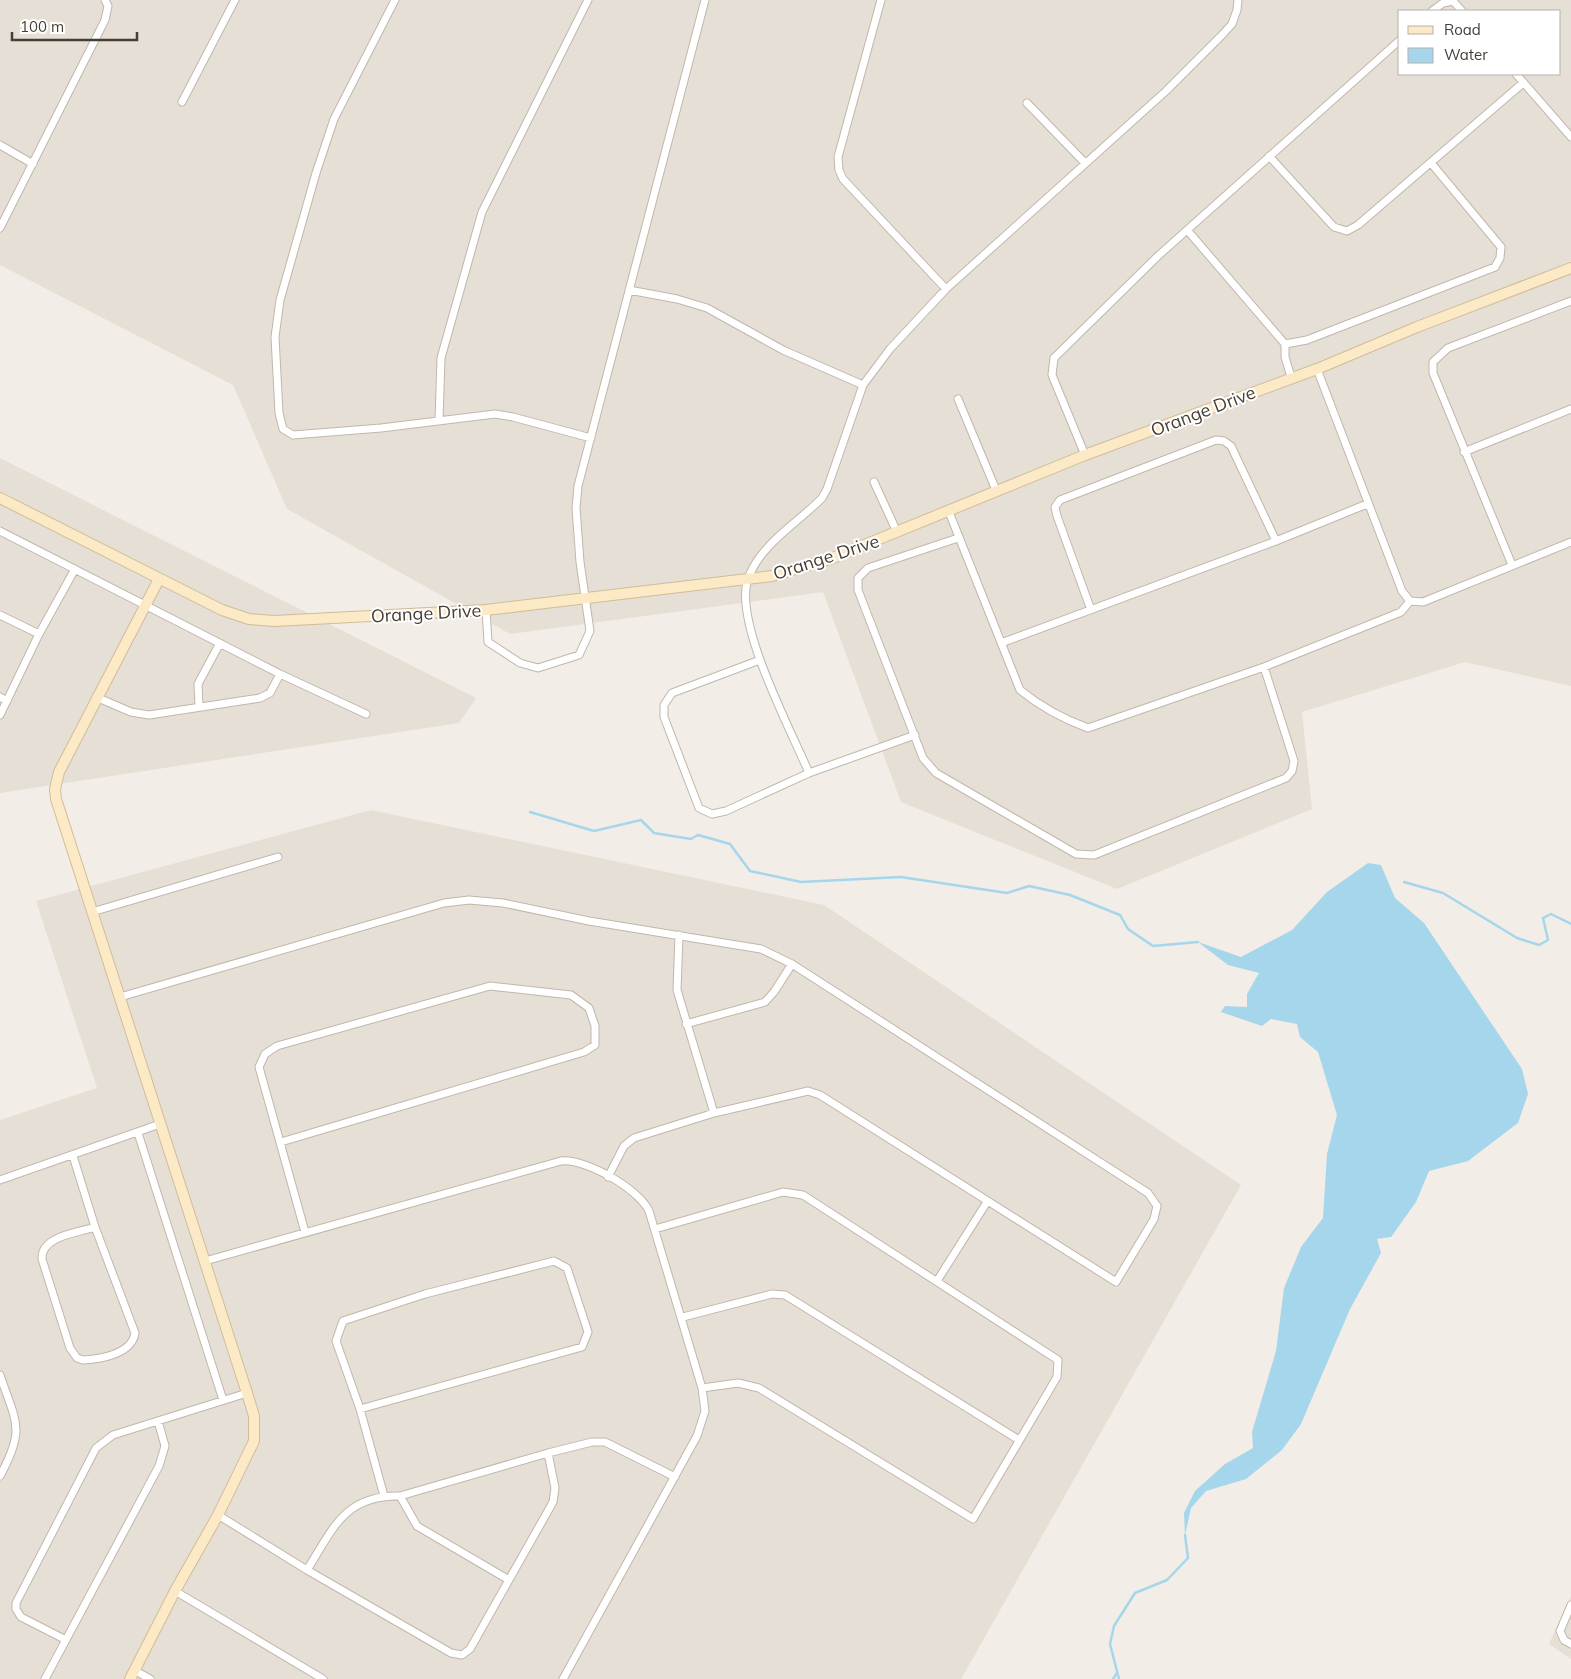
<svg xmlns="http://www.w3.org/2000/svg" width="1571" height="1679" font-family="Mulish,sans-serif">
  <rect width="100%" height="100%" fill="#f2ede6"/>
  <path fill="#e6dfd5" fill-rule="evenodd" d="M0,0H1571V686L1465,662L1302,712L1312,809L1117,889L901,802L823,592L510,634L287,509L233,385L0,265ZM1400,11H1560V74H1400Z
    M0,458L476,698L459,723L0,793Z
    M371,810L824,905L1241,1185L961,1679H0V1120L97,1088L36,901Z
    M1571,1596V1659L1549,1644Z"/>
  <path fill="#a5d6ec" d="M1368,863L1381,865L1395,898L1424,923L1522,1069L1528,1094L1518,1123L1468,1161L1429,1171L1416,1202L1391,1237L1377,1239L1381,1253L1350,1309L1301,1424L1282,1450L1246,1479L1206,1491L1191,1508L1185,1535L1184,1513L1195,1491L1225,1464L1253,1448L1252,1432L1276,1351L1284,1288L1301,1247L1323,1218L1327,1154L1337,1115L1318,1052L1300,1037L1297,1024L1271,1019L1262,1026L1221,1012L1225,1006L1247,1007V994L1259,973L1228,965L1198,942L1241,957L1292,930L1327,892Z"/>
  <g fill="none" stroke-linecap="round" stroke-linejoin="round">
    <path stroke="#a5d6ec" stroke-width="2.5" d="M530,812L594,831L641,820L654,833L691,839L698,835L730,844L750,871L801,882L901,877L1007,893L1029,886L1070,895L1120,915L1128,929L1153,946L1198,942
      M1404,882L1443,893L1517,938L1539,945L1548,940L1543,918L1551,914L1571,924
      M1113,1679L1117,1673
      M1119,1679L1110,1644L1114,1626L1135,1593L1167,1580L1188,1558L1185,1535"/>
    <defs>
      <path id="street" d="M395,0L334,119L316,173L280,300L275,337L279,413L283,429L293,435L381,428L495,414L513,417L591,438
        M881,0L838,157L839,170L843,179L946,289
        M1432,11L1443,3L1453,1L1462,11
        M1516,74L1571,137
        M182,102L235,0
        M1027,103L1085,163
        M0,145L33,164
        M1269,156L1334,227L1347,231L1358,225L1523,83
        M0,228L105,20L108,6L105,0
        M1188,231L1285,344L1307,340L1495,267L1500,258L1501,247L1431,163
        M629,290L677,299L707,308L783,350L863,385
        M1285,344V357L1291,377
        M1317,369L1402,591L1410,601L1423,602L1571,542
        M958,399L996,490
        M439,421L441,358L482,212L588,0
        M1464,452L1571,409
        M1085,455L1052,375L1054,358L1159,255L1400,40
        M874,482L897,532
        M949,512L1020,690C1041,707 1063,719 1088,728L1264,667L1401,612L1410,601
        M0,531L280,674L366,714
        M958,538L868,568L858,578V590L923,758L936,773L1076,854L1094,855L1286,778L1292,771L1294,761L1264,667
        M1512,565L1433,373V362L1448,348L1571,301
        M486,610L488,642L520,663L538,668L579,655L590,631L580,562L576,508L578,486L705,0
        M1091,610L1057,516L1055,507L1060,500L1216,440L1224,441L1231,446L1276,541
        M0,615L39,634
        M1001,643L1276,541L1367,504
        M760,660L672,693L664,705V717L699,808L712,814L726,811L809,773L915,735
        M0,697L7,701
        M96,697L131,712L149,715L260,698L270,693L280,674
        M199,706L198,684L220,643
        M0,715L39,634L75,569
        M809,773C791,730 733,622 748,579C760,544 798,523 822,498L827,489L863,385L890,349L946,289L1166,91L1222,35L1232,24L1237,10L1238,0
        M92,912L278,857
        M679,935L677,990L714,1113
        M120,997L444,903L469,900L503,903L589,921L761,949L792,964L1148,1193L1157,1206L1154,1219L1116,1282L820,1095L808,1091L714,1113L634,1138L624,1146L608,1177
        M686,1024L765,1002L774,992L792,964
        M138,1133L223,1400
        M281,1142L584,1052L595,1045V1026L589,1008L571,995L490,986L277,1046L265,1054L259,1067L305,1232
        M73,1156L95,1227L135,1333C132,1354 101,1359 83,1360L77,1358L70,1348L42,1259C41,1236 77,1233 95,1227
        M0,1180L160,1124
        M655,1229L783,1192L803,1195L1058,1360L1057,1377L973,1519L759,1388L738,1383L702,1388
        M205,1261L561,1161C585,1158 639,1189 649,1211L702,1388L705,1411L697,1436L563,1679
        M937,1281L987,1202
        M683,1317L772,1294L785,1295L1019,1440
        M0,1375C16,1423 26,1428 0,1476
        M360,1409L582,1347L588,1332L567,1268L554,1261L425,1294L343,1321L336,1341L360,1409L384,1496
        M400,1496L417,1526L509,1580
        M218,1515L307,1570L451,1653L462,1655L470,1649L553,1502L555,1488L548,1453
        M307,1570C333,1529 344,1495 400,1496L548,1453L592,1442H605L675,1477
        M175,1591L323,1679
        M1571,1605L1560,1631L1564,1640L1571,1644
        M66,1640L21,1617L16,1609V1603L96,1448L113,1435L247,1393
        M134,1670L150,1679
        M45,1679L159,1466L165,1446L158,1421"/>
      <path id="secondary" d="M0,498L222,610L249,619L274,621L486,610L772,576L830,559L1085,455L1317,369L1417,327L1571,268
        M130,1679L175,1591L218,1515L254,1441V1416L247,1393L56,799L55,789L59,772L159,579"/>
    </defs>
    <use href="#street" stroke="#c0b7ac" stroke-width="9"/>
    <use href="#secondary" stroke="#d0bc98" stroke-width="12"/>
    <use href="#street" stroke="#fff" stroke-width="7"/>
    <use href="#secondary" stroke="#fceac7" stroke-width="10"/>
  </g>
  <g text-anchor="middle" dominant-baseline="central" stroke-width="4" stroke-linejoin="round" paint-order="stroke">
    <g font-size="18" fill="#453d36" stroke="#fff">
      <text transform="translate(1203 411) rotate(-21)">Orange Drive</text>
      <text transform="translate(826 557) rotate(-18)">Orange Drive</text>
      <text transform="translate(426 613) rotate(-3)">Orange Drive</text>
    </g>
  </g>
  <rect x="1398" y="10" width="162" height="65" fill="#ffffff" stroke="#b5b1af"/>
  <rect x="1408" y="26" width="25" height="8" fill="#fceac7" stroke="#b5b1af"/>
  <text x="1444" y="35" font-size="15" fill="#453d36">Road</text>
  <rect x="1408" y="48" width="25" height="15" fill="#a5d6ec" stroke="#b5b1af"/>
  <text x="1444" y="60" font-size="15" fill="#453d36">Water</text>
  <path d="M12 32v8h125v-8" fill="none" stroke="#453d36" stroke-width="2.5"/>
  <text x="20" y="32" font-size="15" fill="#453d36" stroke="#ffffff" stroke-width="4" paint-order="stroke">100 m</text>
</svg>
